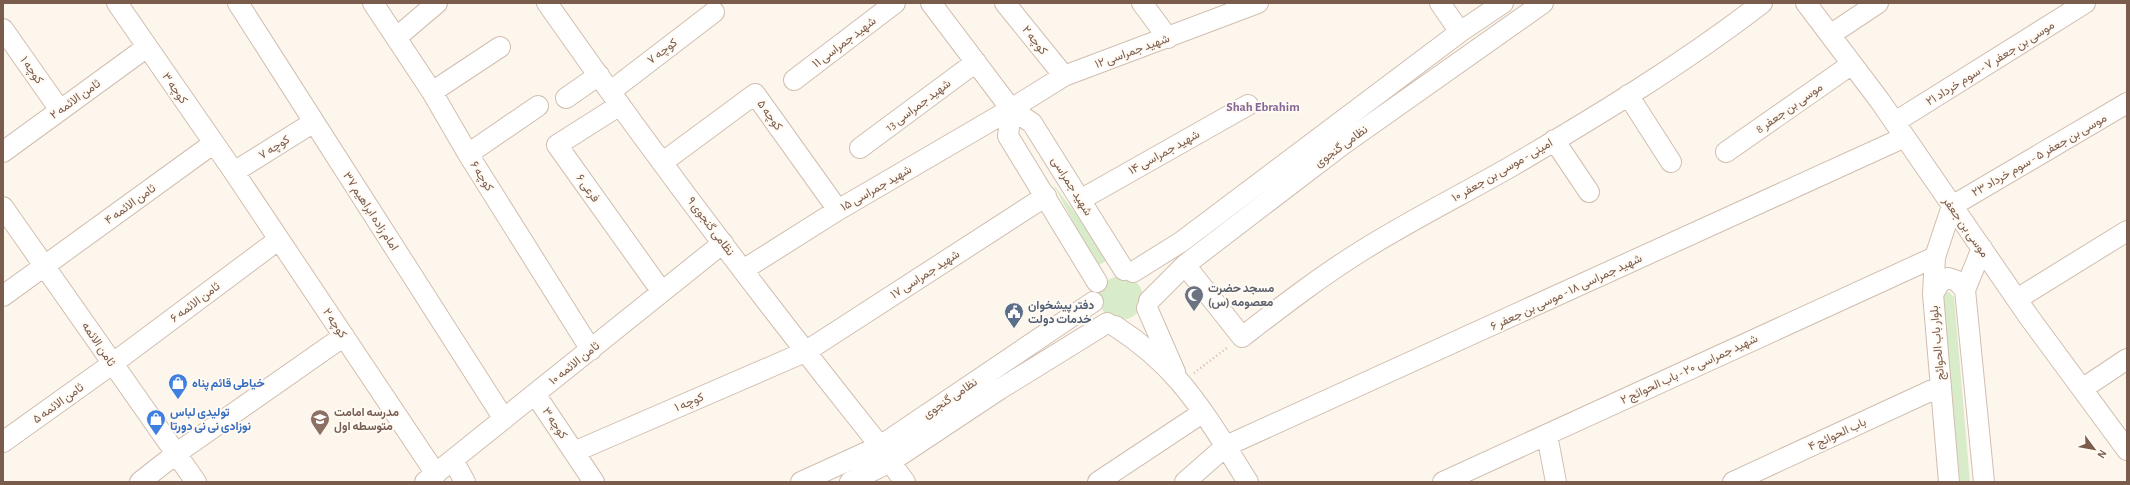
<svg xmlns="http://www.w3.org/2000/svg" width="2130" height="485" font-family="'Alegreya Sans',Vazirmatn,sans-serif">
  <rect width="100%" height="100%" fill="#fdf6ec"/>
  <path fill="#d8ecc9" d="M1053,184L1110,259L1097,266Z
    M1099 298a22 22 0 1 1 44 0a22 22 0 1 1-44 0Z
    M1949,292L1954,297L1970,482H1960L1943,299L1945,294Z"/>
  <g fill="none" stroke-linecap="round" stroke-linejoin="round">
    <defs>
      <path id="minor" d="M117,3L234,172L436,474
        M238,3L504,419
        M373,3L432,92L468,154L591,350
        M547,3C653,154 765,302 880,446
        M931,3L1011,109L1032,123L1124,270
        M1005,3L1064,76
        M1142,3L1168,38
        M1440,3L1460,32
        M1806,3L1880,101L2029,317L2127,450
        M3,29L60,110
        M1830,35L1878,3
        M397,37L437,3
        M794,80L895,3
        M611,91L714,12
        M432,92L500,47
        M1628,95L1671,162
        M566,98L599,75
        M620,105L557,145L662,292
        M1011,109L1008,136L1097,282
        M1895,122L2085,3
        M1554,140L1589,192
        M860,148L976,62
        M3,152L147,47
        M1726,152L1852,64
        M468,154L538,106
        M663,162L755,94L838,210
        M234,172L314,122
        M1080,200L1248,105
        M3,207L196,482
        M1982,248L1965,290L1984,482
        M1185,265L1242,337C1281,307 1321,276 1363,250C1411,220 1463,194 1512,166C1597,116 1683,64 1762,3
        M743,270L838,210L1011,109L1064,76L1258,3
        M1133,272L1181,242L1460,32L1503,3
        M1933,294L1940,282L1948,278L1957,281L1965,290
        M3,296L214,143
        M2017,299L2127,231
        M1149,301L1185,265L1342,145L1543,3
        M1147,308L1175,372
        M1115,326C1138,341 1161,360 1179,381C1205,411 1227,449 1248,482
        M2082,389L2127,359
        M535,394L594,482
        M1547,435L1556,482
        M3,442L112,364L278,240
        M574,452L805,352L1046,196
        M453,460L465,482
        M890,462L905,482
        M140,482L177,453L344,336
        M425,482L723,243
        M801,482L880,446L1093,302
        M850,482L890,462L1000,389L1107,323
        M1098,482L1202,413
        M1185,482L1226,446L1905,137
        M1443,482L1935,257
        M1733,482L1941,386
        M1949,482L1933,294L1935,257L1952,206L2127,103"/>
    </defs>
    <use href="#minor" stroke="#d1beb0" stroke-width="22"/>
    <path stroke="#d9b8a5" stroke-width="2.5" stroke-dasharray="1 3" stroke-linecap="butt" d="M1194,373L1228,347"/>
    <use href="#minor" stroke="#fff" stroke-width="20"/>
  </g>
  <defs>
    <symbol id="mosque-pin" viewBox="-11 -11 22 30"><path d="M0 17L-7.5 6A9.5 9.5 0 1 1 7.5 6Z" fill="#6b7280" stroke="#fffaf3"/><path d="M3.5-4.9A6 6 0 1 0 3.5 4.9A5 5 0 1 1 3.5-4.9Z" fill="#fff"/></symbol>
    <symbol id="civic-pin" viewBox="-11 -11 22 30"><path d="M0 17L-7.5 6A9.5 9.5 0 1 1 7.5 6Z" fill="#5c6f8a" stroke="#fffaf3"/><path d="M-.6-6.5H3V-4.5H.6V-3L4-1V1h2V6H-6V1h2V-1L-.6-3ZM-1.2 2.5V6h2.4V2.5Z" fill="#fff"/></symbol>
    <symbol id="shop-pin" viewBox="-11 -11 22 30"><path d="M0 17L-7.5 6A9.5 9.5 0 1 1 7.5 6Z" fill="#3f7fe0" stroke="#fffaf3"/><path d="M-5-2.5h2.3a2.7 3.5 0 0 1 5.4 0H5L5.5 6h-11ZM-1.5-2.5h3a1.5 2.3 0 0 0-3 0Z" fill="#fff"/></symbol>
    <symbol id="school-pin" viewBox="-11 -11 22 30"><path d="M0 17L-7.5 6A9.5 9.5 0 1 1 7.5 6Z" fill="#8d6e63" stroke="#fffaf3"/><path d="M0-5L7-2L0 1L-7-2ZM-4 1L0 2.5L4 1V4Q0 6-4 4Z" fill="#fff"/></symbol>
  </defs>
  <g fill-rule="evenodd">
    <use href="#mosque-pin" x="1183" y="284" width="22" height="30"/>
    <use href="#civic-pin" x="1003" y="301" width="22" height="30"/>
    <use href="#shop-pin" x="167" y="372" width="22" height="30"/>
    <use href="#shop-pin" x="145" y="408" width="22" height="30"/>
    <use href="#school-pin" x="309" y="408" width="22" height="30"/>
  </g>
  <g text-anchor="middle" dominant-baseline="central" stroke-width="4" stroke-linejoin="round" paint-order="stroke">
    <g font-size="12" fill="#7a5c4d" stroke="#fffaf3">
      <text transform="translate(1035 40) rotate(52)">کوچه ۲</text>
      <text transform="translate(844 42) rotate(-37)">شهید جمراسی ۱۱</text>
      <text transform="translate(662 51) rotate(-37)">کوچه ۷</text>
      <text transform="translate(1132 51) rotate(-20)">شهید جمراسی ۱۲</text>
      <text transform="translate(1990 63) rotate(-32)">موسی بن جعفر ۷ - سوم خرداد ۲۱</text>
      <text transform="translate(32 70) rotate(55)">کوچه ۱</text>
      <text transform="translate(175 88) rotate(55)">کوچه ۳</text>
      <text transform="translate(75 99) rotate(-36)">ثامن الائمه ۲</text>
      <text transform="translate(918 105) rotate(-37)">شهید جمراسی 13</text>
      <text transform="translate(1789 108) rotate(-35)">موسی بن جعفر 8</text>
      <text transform="translate(770 115) rotate(54)">کوچه ۵</text>
      <text transform="translate(1341 146) rotate(-36)">نظامی گنجوی</text>
      <text transform="translate(274 147) rotate(-32)">کوچه ۷</text>
      <text transform="translate(1164 152) rotate(-29)">شهید جمراسی ۱۴</text>
      <text transform="translate(2039 155) rotate(-30)">موسی بن جعفر ۵ - سوم خرداد ۲۳</text>
      <text transform="translate(1502 170) rotate(-30)">امینی - موسی بن جعفر ۱۰</text>
      <text transform="translate(482 176) rotate(58)">کوچه ۶</text>
      <text transform="translate(1072 186) rotate(58)">شهید جمراسی</text>
      <text transform="translate(588 188) rotate(54)">فرعی ۶</text>
      <text transform="translate(876 188) rotate(-30)">شهید جمراسی ۱۵</text>
      <text transform="translate(130 204) rotate(-36)">ثامن الائمه ۴</text>
      <text transform="translate(371 211) rotate(57)">امام زاده ابراهیم ۳۷</text>
      <text transform="translate(711 226) rotate(53)">نظامی گنجوی ۹</text>
      <text transform="translate(1966 227) rotate(55)">موسی بن جعفر</text>
      <text transform="translate(925 274) rotate(-33)">شهید جمراسی ۱۷</text>
      <text transform="translate(1566 292) rotate(-25)">شهید جمراسی ۱۸ - موسی بن جعفر ۶</text>
      <text transform="translate(195 302) rotate(-37)">ثامن الائمه ۶</text>
      <text transform="translate(335 323) rotate(56)">کوچه ۲</text>
      <text transform="translate(1937 343) rotate(-95)">بلوار باب الحوائج</text>
      <text transform="translate(99 344) rotate(56)">ثامن الائمه</text>
      <text transform="translate(574 363) rotate(-39)">ثامن الائمه ۱۰</text>
      <text transform="translate(1689 369) rotate(-25)">شهید جمراسی ۲۰ - باب الحوائج ۲</text>
      <text transform="translate(950 398) rotate(-34)">نظامی گنجوی</text>
      <text transform="translate(689 402) rotate(-23)">کوچه ۱</text>
      <text transform="translate(58 403) rotate(-36)">ثامن الائمه ۵</text>
      <text transform="translate(555 423) rotate(56)">کوچه ۳</text>
      <text transform="translate(1837 434) rotate(-25)">باب الحوائج ۴</text>
    </g>
    <g font-size="12" font-weight="bold" fill="#5b616d" stroke="#fffaf3" text-anchor="start">
      <text x="1208" y="288">مسجد حضرت<tspan x="1208" dy="14">معصومه (س)</tspan></text>
    </g>
    <g font-size="12" font-weight="bold" fill="#4e5e75" stroke="#fffaf3" text-anchor="start">
      <text x="1028" y="305">دفتر پیشخوان<tspan x="1028" dy="14">خدمات دولت</tspan></text>
    </g>
    <g font-size="12" font-weight="bold" fill="#366cbe" stroke="#fffaf3" text-anchor="start">
      <text x="192" y="383">خیاطی قائم پناه</text>
      <text x="170" y="412">تولیدی لباس<tspan x="170" dy="14">نوزادی نی نی دورتا</tspan></text>
    </g>
    <g font-size="12" font-weight="bold" fill="#785e54" stroke="#fffaf3" text-anchor="start">
      <text x="334" y="412">مدرسه امامت<tspan x="334" dy="14">متوسطه اول</tspan></text>
    </g>
    <g font-size="13" font-weight="bold" fill="#846695" stroke="#fffaf3">
      <text x="1263" y="107">Shah Ebrahim</text>
    </g>
  </g>
  <rect width="2130" height="485" fill="none" stroke="#7a5c4d" stroke-width="8"/>
  <g transform="translate(2094 449) rotate(122)" stroke="#fffaf3" stroke-width="3" paint-order="stroke">
  <path d="M0-3L7 15L0 10L-7 15Z" fill="#7a5c4d"/>
  <text y="-6" font-size="11" font-weight="bold" text-anchor="middle" fill="#7a5c4d">N</text>
  </g>
</svg>
